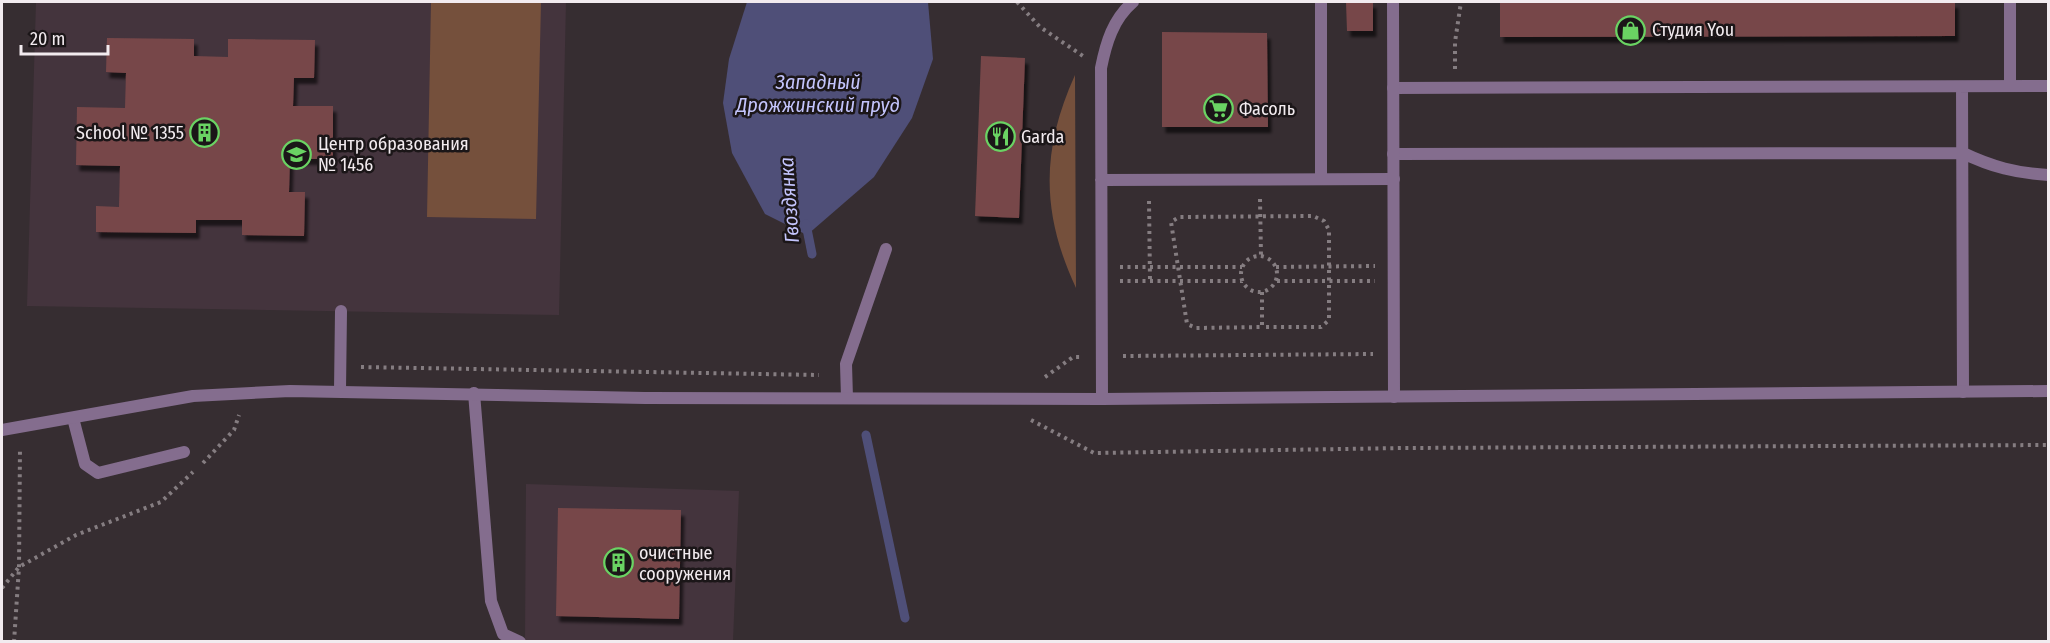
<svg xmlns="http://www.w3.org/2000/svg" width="2050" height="643" font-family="'Fira Sans Condensed',sans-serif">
  <defs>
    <filter id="shadow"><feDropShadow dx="3.5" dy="6" stdDeviation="1.5" flood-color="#0009"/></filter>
  </defs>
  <rect width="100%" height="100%" fill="#362d31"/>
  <path fill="#44343d" d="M36,2H566L559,315L27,306Z
    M526,484L739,491L733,641L525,642Z"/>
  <path fill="#75503c" d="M431,2H541L536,219L427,217Z
    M1075,75L1076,288C1041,213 1041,150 1075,75Z"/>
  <path fill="#4f4f78" d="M747,2H928L933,59L912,118L874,177L807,235L765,214L732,153L723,103L729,59Z"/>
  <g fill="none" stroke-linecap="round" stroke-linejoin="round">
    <path stroke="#4f4f78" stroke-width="9" d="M806,224L812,254
      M866,435L905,618"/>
  </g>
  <path fill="#774749" filter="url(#shadow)" d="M1346,2H1373V31H1347Z
    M1500,2H1955V36L1500,37Z
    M1162,32L1267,33L1268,127H1162Z
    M107,38L194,39V56L228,57V39L315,40L314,78H294L293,106H333V159H290L289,192H305L304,236L242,235V220H196V233L96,232V206L119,207L120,166L76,165L77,107L125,108L126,73L106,72Z
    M981,56L1025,58L1019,218L975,216Z
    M558,508L681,510L679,619L556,616Z"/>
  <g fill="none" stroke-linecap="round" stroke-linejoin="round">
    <path stroke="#857d81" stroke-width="4" stroke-dasharray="3 4.5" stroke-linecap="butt" d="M1017,2L1040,27L1083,56
      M1455,69V42L1461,2
      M1260,199L1261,256
      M1149,201L1150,281
      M1241 274a18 18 0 1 1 36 0a18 18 0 1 1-36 0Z
      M1120,267H1242
      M1276,267L1375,266
      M1120,281H1243
      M1277,281H1375
      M1262,292V327L1196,328L1187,324L1171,222L1179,217L1313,216L1324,221L1329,230V320L1321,327H1262
      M1123,356L1373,354
      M361,367L819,375
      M1045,377L1073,357H1082
      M1031,420L1094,453L1404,448L2048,445
      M203,463L234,430L239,415
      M2,588L19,567L76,535L161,502L193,472
      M14,642L19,567L20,448"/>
    <path stroke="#846d8e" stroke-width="12" d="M1321,2V179
      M2010,2V86
      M1962,87L1963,392
      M1393,88L2048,86
      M1393,154L1963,153C1992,167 2016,173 2048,175
      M1101,180L1394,179
      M340,390L341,311
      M474,393L491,601L503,634L520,642
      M847,398L846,364L886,249
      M1102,399L1101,68C1106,43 1113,19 1133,2
      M73,418L85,464L98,473L184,452"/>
    <path stroke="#846d8e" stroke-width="12" d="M1393,2L1394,397"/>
    <path stroke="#846d8e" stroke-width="12" d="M2,430L193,396L290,391L645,398L1102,399L2048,391"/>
  </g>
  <defs>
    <symbol id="shop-ring" viewBox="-11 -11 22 22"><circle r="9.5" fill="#1b1618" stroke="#6ad363" stroke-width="1.5"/><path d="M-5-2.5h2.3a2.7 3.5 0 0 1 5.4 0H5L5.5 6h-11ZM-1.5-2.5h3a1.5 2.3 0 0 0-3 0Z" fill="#6ad363"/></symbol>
    <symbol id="supermarket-ring" viewBox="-11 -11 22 22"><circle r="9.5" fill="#1b1618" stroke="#6ad363" stroke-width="1.5"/><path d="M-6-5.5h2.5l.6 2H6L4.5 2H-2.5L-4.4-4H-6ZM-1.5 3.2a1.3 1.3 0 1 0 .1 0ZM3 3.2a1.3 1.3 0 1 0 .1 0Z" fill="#6ad363"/></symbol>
    <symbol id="building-ring" viewBox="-11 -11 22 22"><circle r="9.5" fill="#1b1618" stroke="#6ad363" stroke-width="1.5"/><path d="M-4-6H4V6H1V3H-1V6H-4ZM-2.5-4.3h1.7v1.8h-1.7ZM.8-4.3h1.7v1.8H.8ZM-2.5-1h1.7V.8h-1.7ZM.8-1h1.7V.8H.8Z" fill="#6ad363"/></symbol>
    <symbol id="restaurant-ring" viewBox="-11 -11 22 22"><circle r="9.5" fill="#1b1618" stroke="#6ad363" stroke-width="1.5"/><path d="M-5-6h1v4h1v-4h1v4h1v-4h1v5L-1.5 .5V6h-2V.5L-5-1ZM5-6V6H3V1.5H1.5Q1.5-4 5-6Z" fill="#6ad363"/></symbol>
    <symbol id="school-ring" viewBox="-11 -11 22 22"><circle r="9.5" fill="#1b1618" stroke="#6ad363" stroke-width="1.5"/><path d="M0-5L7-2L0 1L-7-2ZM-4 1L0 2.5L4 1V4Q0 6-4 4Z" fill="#6ad363"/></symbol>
  </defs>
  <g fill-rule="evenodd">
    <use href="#shop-ring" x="1614" y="14" width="33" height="33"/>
    <use href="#supermarket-ring" x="1202" y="92" width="33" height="33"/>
    <use href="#building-ring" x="188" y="116" width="33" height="33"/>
    <use href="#restaurant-ring" x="984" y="120" width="33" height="33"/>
    <use href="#school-ring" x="280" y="138" width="33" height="33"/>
    <use href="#building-ring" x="602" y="546" width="33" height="33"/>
  </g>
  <g text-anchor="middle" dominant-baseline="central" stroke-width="5" stroke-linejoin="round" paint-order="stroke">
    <g font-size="18" fill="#f2ebef" stroke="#1b1618" text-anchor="start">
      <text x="1652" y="30">Студия You</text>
      <text x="1239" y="109">Фасоль</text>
      <text x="184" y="133" text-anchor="end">School № 1355</text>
      <text x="1021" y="137">Garda</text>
      <text x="318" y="144">Центр образования<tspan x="318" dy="21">№ 1456</tspan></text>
      <text x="639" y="553">очистные<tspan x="639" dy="21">сооружения</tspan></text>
    </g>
    <g font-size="20" font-style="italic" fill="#c3c4fc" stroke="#1b1618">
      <text x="818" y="82">Западный<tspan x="818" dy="23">Дрожжинский пруд</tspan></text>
      <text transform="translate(789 200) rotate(-94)">Гвоздянка</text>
    </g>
  </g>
  <rect width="2050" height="643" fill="none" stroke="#f2ebef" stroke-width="6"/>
  <path d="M21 45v9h87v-9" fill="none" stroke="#f2ebef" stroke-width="3"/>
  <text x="30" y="45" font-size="18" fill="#f2ebef" stroke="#1b1618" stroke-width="4.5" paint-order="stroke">20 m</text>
</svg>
